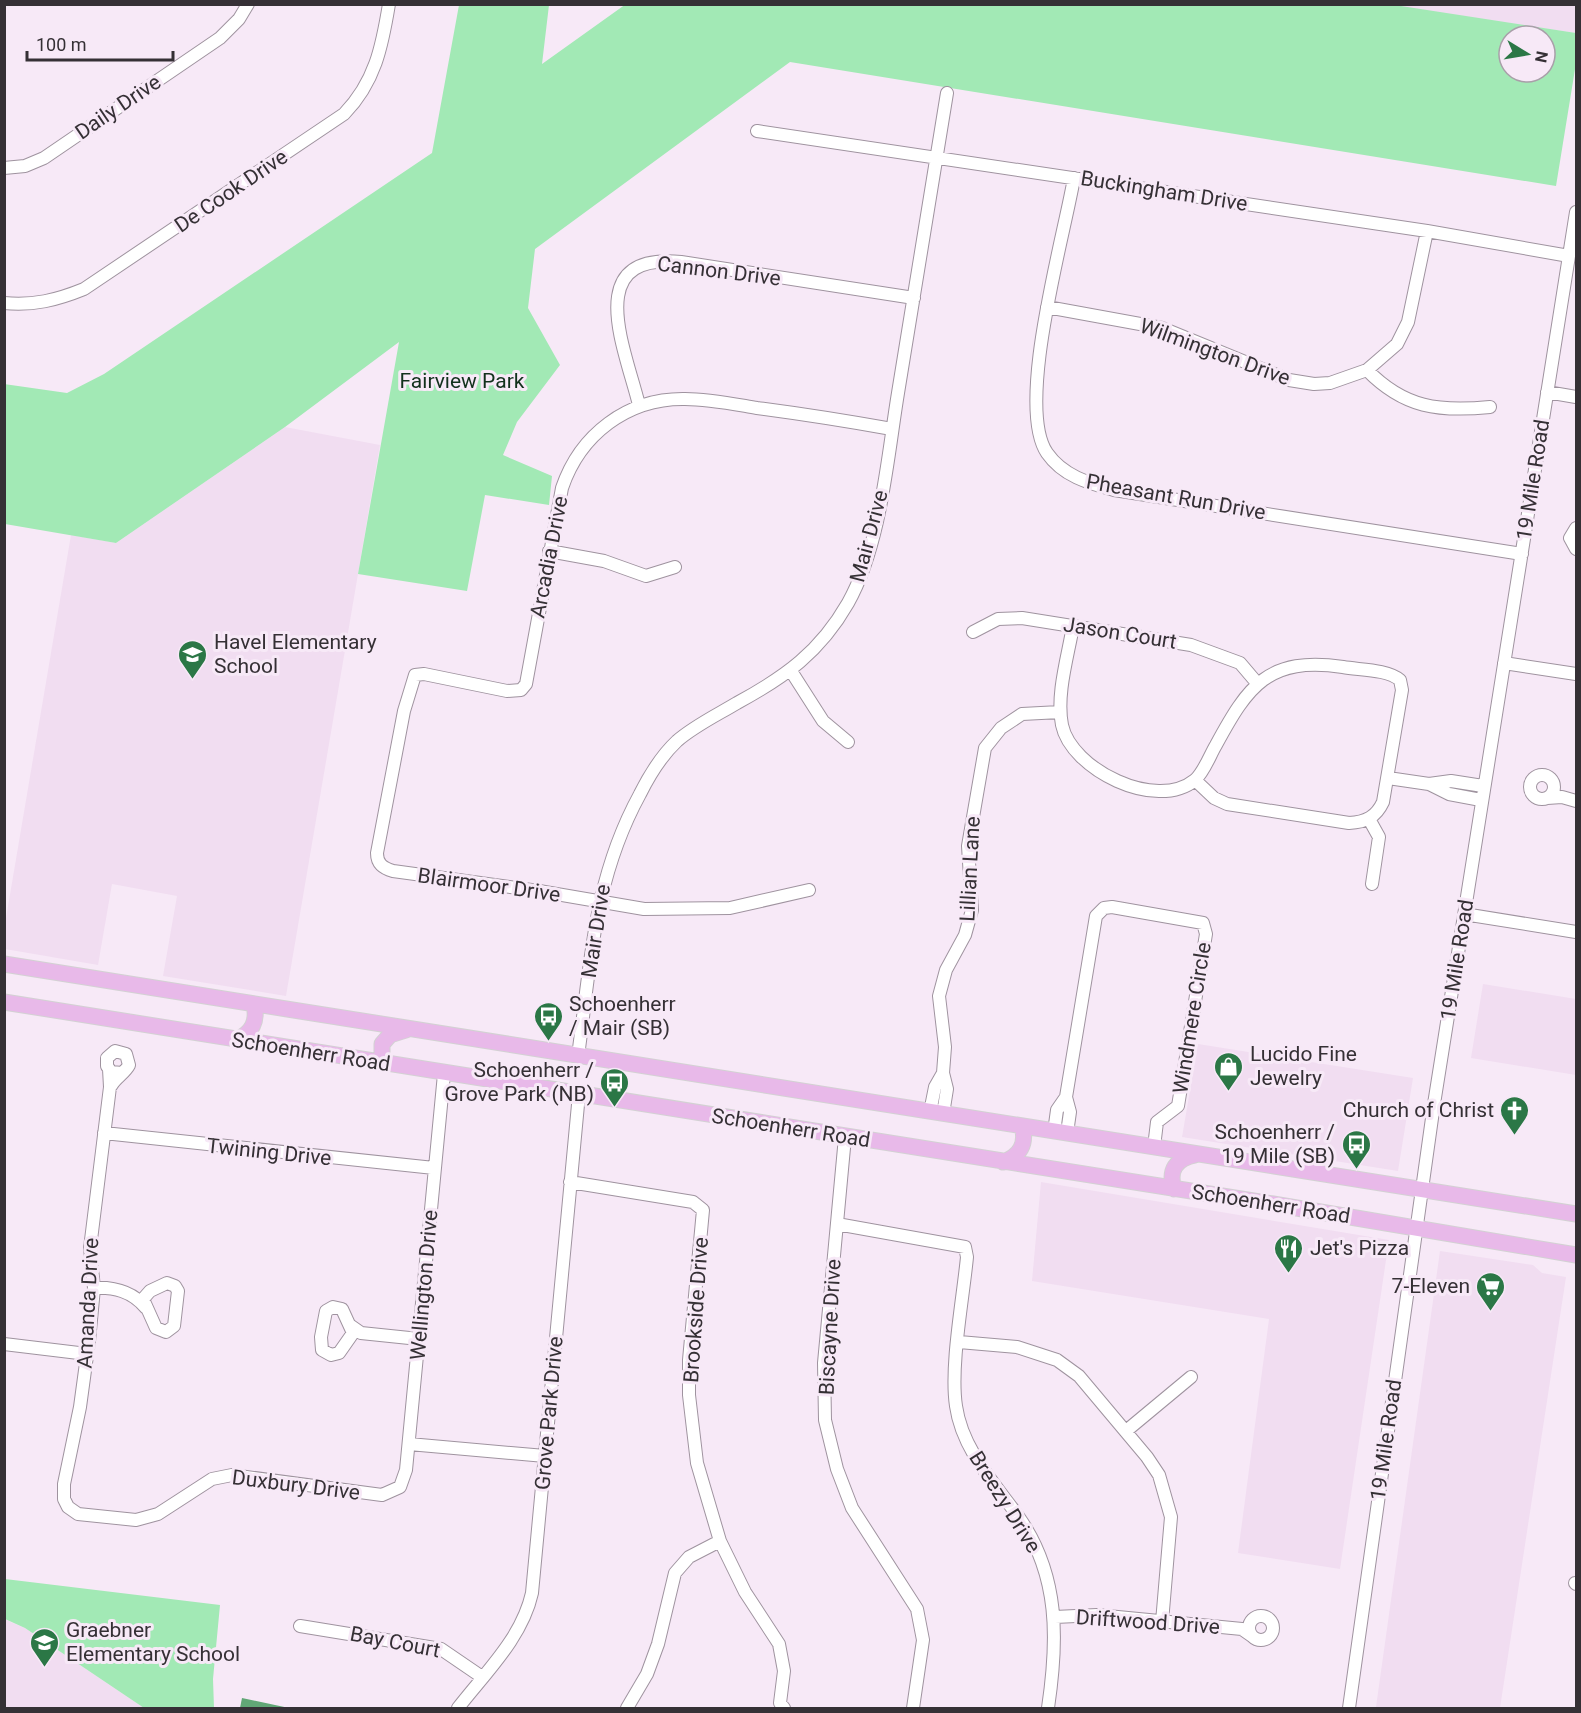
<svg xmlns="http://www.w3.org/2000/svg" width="1581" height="1713" font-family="Roboto,sans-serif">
  <rect width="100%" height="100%" fill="#f7e9f7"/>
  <path fill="#f1ddf1" d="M1388,5H1576V33Z
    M285,427L380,445L286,996L163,976L177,896L112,884L98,965L5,949V924L71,535L116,543Z
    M1483,984L1576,999V1075L1471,1058Z
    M1198,1044L1413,1078L1398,1171L1182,1137Z
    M1041,1182L1389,1240L1340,1569L1238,1553L1269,1319L1032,1281Z
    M1440,1251L1533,1265L1542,1273L1566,1277L1500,1708L1376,1707Z
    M4,1619L25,1628L144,1708H5Z"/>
  <path fill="#a2e9b5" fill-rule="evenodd" d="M626,4H1388L1576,33V63L1556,186L790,62L535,249L528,308L560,365L517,422L503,455L552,476L549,505L485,495L467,591L358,574L399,342L285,427L116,543L5,524L4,384L67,393L104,374L432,153L459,5H549L542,64ZM1509,36H1545V72H1509Z
    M5,1579L220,1605L213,1679L214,1708H144L25,1628L5,1619Z"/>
  <path fill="#61a776" d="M242,1698L289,1708H240Z"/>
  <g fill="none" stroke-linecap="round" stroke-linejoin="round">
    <defs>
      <path id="minor" d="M757,131L1427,231L1569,256
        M4,168L25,166L44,158L220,38L239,19L248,4
        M1074,178C1064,237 1015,406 1047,453C1063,476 1088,483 1114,490L1522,554
        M4,303C33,306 57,300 84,289L344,114C375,82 382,47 389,4
        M1047,307L1162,328L1289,380L1314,384L1330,383L1367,370L1397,344L1408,322L1427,231
        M1367,370C1404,408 1439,412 1490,407
        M1547,392L1576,397
        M639,405C625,348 581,252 681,262L914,298
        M1576,528L1570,538L1576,549
        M549,551L604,561L646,576L675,567
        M1073,626C1068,656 1056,694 1062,725C1071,769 1156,812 1195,780C1204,772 1210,755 1216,745C1248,686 1268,656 1343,667C1359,670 1387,669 1400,680L1402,690L1383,802C1376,817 1366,822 1349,823L1227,804L1214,798L1195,780
        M973,632L998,619L1022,618L1191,645L1240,663L1257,683
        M1504,663L1576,674
        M791,671L823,721L848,742
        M1530 787a12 12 0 1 1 24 0a12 12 0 1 1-24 0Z
        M1388,778L1429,784
        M1547,798L1562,797L1576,801
        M1481,800L1449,794L1429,784L1451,781L1483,786
        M1369,819L1379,837L1372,884
        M809,890L730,908L644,909L539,891L393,871C383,868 377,864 377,853L404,711L415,675L424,674L507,691L521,690L526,684L562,488C580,435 627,398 685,399C709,399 733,404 757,408C803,414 847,421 892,429
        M1464,914L1576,932
        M578,1056C591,962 593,880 640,794C649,776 662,755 677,741C694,726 717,715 737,703C785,677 820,652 848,603C881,544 887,460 898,393C914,293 931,193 947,93
        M109,1069L110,1087L90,1248L94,1288L89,1341L80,1407L64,1484V1499L68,1507L78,1514L136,1520L158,1514L212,1479L232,1475L382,1495L400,1487L406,1470L444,1074
        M111,1086C115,1078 125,1073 129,1065L126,1054L115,1051L107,1058V1066L111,1072L122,1073
        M1066,1097L1096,916L1104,908L1112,907L1203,923L1206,934L1178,1106L1157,1122L1154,1147
        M930,1112L935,1087L943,1073
        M943,1114L947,1089L943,1073L945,1047L939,996L946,970L965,935L972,910L968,846L985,748L1001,728L1022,714L1060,712
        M1054,1132L1057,1110L1066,1097L1070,1112L1067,1133
        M104,1133L434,1168
        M845,1137L824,1363L825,1420L837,1469L852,1508L917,1609L923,1640L913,1708
        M570,1182L693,1202L703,1210L689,1360V1395L697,1463L720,1541L745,1592L779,1644L784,1671L780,1703L784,1708
        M837,1224L965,1247L967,1257C963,1299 950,1366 956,1406C962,1449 994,1483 1018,1516C1060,1575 1058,1641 1048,1708
        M167,1283L175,1286L178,1291L174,1326L166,1332L156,1328L143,1299L150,1291Z
        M94,1288C114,1287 132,1291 146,1308
        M333,1307L342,1309L353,1333L339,1353L331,1355L322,1350L321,1337L326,1311Z
        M351,1326L361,1333L419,1339
        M959,1342L1017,1347L1057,1360L1079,1376L1147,1457L1159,1475L1171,1517L1162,1622
        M4,1344L87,1354
        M1126,1431L1191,1377
        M409,1444L545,1456
        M1575,1583L1576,1584
        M1249 1628a12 12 0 1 1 24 0a12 12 0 1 1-24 0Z
        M1055,1617L1097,1615L1242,1629L1252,1636
        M300,1626L441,1649L482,1677
        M458,1708C485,1673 522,1638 532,1593L579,1094
        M627,1708L647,1674L658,1644L675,1573L689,1557L720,1541
        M1349,1708L1434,1104L1576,212"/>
      <path id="major" d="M4,964L1576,1214
        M4,1002L1273,1204L1576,1255
        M237,1040C252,1032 258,1022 254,1004
        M382,1064V1044L390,1035L406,1030
        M1003,1162C1020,1156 1027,1144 1022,1126
        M1174,1189C1168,1170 1176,1159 1195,1155"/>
    </defs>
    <use href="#minor" stroke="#9f939f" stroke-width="14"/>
    <use href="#major" stroke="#d3d1d3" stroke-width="17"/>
    <use href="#minor" stroke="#fff" stroke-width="12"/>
    <use href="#major" stroke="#e8b9e9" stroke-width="15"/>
  </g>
  <defs>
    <symbol id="school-pin" viewBox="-11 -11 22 30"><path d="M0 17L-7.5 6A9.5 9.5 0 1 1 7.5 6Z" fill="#2b7746" stroke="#f7e9f7"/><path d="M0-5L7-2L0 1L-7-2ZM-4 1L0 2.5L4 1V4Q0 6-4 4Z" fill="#fff"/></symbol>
    <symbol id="bus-pin" viewBox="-11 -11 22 30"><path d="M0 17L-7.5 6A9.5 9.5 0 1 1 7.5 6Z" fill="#2b7746" stroke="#f7e9f7"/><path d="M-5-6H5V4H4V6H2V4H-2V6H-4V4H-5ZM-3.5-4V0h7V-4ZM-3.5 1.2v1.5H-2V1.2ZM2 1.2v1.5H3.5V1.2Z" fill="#fff"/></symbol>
    <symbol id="shop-pin" viewBox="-11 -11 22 30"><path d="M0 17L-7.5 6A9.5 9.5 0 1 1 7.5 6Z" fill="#2b7746" stroke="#f7e9f7"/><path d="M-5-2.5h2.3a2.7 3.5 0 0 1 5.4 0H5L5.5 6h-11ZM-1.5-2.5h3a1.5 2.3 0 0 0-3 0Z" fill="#fff"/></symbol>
    <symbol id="church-pin" viewBox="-11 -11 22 30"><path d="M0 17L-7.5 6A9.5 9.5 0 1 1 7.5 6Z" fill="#2b7746" stroke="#f7e9f7"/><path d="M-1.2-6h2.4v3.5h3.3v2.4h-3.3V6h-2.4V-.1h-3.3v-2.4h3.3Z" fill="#fff"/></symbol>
    <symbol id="restaurant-pin" viewBox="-11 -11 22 30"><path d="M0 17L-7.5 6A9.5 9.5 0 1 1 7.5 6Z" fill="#2b7746" stroke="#f7e9f7"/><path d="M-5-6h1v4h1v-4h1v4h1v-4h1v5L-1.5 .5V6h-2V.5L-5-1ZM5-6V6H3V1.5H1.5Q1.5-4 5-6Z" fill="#fff"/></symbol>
    <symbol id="supermarket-pin" viewBox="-11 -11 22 30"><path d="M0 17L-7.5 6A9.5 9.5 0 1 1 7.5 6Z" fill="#2b7746" stroke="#f7e9f7"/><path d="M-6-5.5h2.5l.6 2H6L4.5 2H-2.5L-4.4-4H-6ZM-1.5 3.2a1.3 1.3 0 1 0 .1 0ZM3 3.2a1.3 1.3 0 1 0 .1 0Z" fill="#fff"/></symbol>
  </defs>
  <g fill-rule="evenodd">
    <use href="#school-pin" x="176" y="638" width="33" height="45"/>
    <use href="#bus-pin" x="532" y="1000" width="33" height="45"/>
    <use href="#shop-pin" x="1212" y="1050" width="33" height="45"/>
    <use href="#bus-pin" x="598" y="1066" width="33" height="45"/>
    <use href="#church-pin" x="1498" y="1094" width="33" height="45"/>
    <use href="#bus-pin" x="1340" y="1128" width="33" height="45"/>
    <use href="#restaurant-pin" x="1272" y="1232" width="33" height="45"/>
    <use href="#supermarket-pin" x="1474" y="1270" width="33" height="45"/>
    <use href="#school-pin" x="28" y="1626" width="33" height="45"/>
  </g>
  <g text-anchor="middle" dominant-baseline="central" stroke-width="6" stroke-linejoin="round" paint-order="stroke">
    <g font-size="21" fill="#353035" stroke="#f7e9f7">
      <text transform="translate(118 107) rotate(-34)">Daily Drive</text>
      <text transform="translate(231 191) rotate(-34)">De Cook Drive</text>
      <text transform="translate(1164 191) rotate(9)">Buckingham Drive</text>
      <text transform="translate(719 271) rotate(7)">Cannon Drive</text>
      <text transform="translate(1215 352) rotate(20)">Wilmington Drive</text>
      <text transform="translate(1533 480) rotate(-81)">19 Mile Road</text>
      <text transform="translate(1176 497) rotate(10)">Pheasant Run Drive</text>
      <text transform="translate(869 536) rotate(-75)">Mair Drive</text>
      <text transform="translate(549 557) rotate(-79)">Arcadia Drive</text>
      <text transform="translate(1120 633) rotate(9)">Jason Court</text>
      <text transform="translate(970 869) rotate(-87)">Lillian Lane</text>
      <text transform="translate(489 885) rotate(8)">Blairmoor Drive</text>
      <text transform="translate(596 931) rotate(-81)">Mair Drive</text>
      <text transform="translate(1457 960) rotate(-81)">19 Mile Road</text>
      <text transform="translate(1192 1018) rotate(-81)">Windmere Circle</text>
      <text transform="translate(311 1052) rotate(9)">Schoenherr Road</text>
      <text transform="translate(791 1128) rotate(9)">Schoenherr Road</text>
      <text transform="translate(269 1152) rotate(6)">Twining Drive</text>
      <text transform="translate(1271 1204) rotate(9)">Schoenherr Road</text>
      <text transform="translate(424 1285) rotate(-85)">Wellington Drive</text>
      <text transform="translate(88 1303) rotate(-87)">Amanda Drive</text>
      <text transform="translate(696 1310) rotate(-86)">Brookside Drive</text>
      <text transform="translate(830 1327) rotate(-87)">Biscayne Drive</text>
      <text transform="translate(549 1413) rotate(-85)">Grove Park Drive</text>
      <text transform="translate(1386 1440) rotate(-82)">19 Mile Road</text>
      <text transform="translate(296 1485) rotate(7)">Duxbury Drive</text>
      <text transform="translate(1005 1502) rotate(58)">Breezy Drive</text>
      <text transform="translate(1148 1622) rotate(4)">Driftwood Drive</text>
      <text transform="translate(395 1642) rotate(11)">Bay Court</text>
    </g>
    <g font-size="21" fill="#12311c" stroke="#f7e9f7">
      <text x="462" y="381">Fairview Park</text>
    </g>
    <g font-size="21" fill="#353035" stroke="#f7e9f7" text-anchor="start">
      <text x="214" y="642">Havel Elementary<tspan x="214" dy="24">School</tspan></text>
      <text x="569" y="1004">Schoenherr<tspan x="569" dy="24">/ Mair (SB)</tspan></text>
      <text x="1250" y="1054">Lucido Fine<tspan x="1250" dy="24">Jewelry</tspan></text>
      <text x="594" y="1070" text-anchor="end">Schoenherr /<tspan x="594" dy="24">Grove Park (NB)</tspan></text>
      <text x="1494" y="1110" text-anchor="end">Church of Christ</text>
      <text x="1335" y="1132" text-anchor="end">Schoenherr /<tspan x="1335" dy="24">19 Mile (SB)</tspan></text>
      <text x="1310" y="1248">Jet's Pizza</text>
      <text x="1470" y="1286" text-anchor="end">7-Eleven</text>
      <text x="66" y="1630">Graebner<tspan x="66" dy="24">Elementary School</tspan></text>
    </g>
  </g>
  <rect width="1581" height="1713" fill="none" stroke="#353035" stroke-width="12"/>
  <g transform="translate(1527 54) rotate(101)"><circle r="28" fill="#f7e9f7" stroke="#a99fa9" stroke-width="1.5"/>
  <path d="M0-4.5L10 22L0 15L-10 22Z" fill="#2b7746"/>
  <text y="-9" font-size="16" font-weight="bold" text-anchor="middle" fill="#353035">N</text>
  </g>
  <path d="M27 51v9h146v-9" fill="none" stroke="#353035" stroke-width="3"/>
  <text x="36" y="51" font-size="18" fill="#353035" stroke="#f7e9f7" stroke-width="4.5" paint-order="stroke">100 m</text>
</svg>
